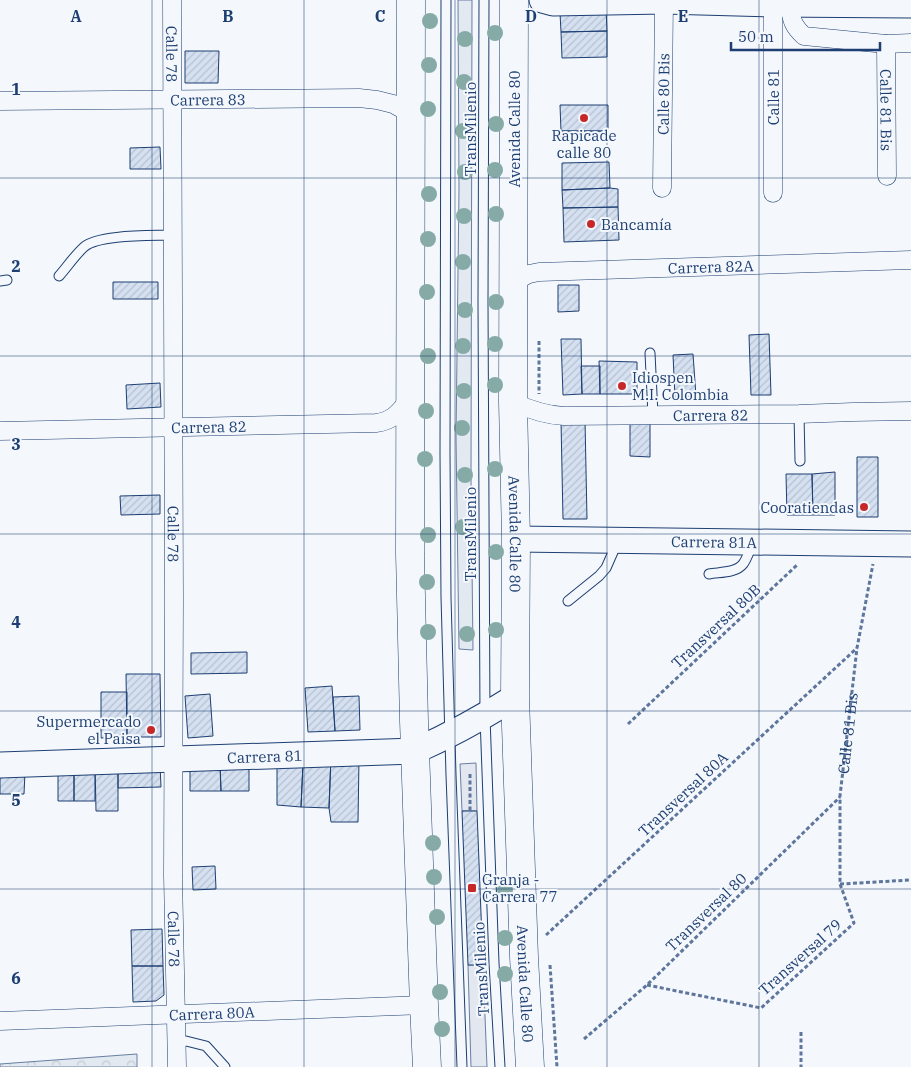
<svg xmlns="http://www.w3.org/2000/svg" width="911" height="1067" font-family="'IBM Plex Serif',serif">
  <defs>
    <pattern id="forest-crowns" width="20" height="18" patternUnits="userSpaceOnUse" patternTransform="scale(1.25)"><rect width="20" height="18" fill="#e3e9f0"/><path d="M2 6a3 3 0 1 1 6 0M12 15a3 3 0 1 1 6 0" fill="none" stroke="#c2c9d1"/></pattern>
    <pattern id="building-hatch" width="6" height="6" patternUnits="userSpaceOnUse" patternTransform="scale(1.25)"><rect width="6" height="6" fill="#d5e0f0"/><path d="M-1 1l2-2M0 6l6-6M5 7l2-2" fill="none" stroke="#b6c1d1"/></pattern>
  </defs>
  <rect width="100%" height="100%" fill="#f4f7fb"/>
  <path fill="#e3e9f0" stroke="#687fa3" d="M458,0H472L471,480L473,650L459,649L456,437L459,189Z"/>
  <path fill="url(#forest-crowns)" stroke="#687fa3" d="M137,1054V1067H0V1064Z"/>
  <path fill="#e3e8f0" stroke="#687fa3" d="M476,763L477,811H462L460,764Z
    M468,965H483L487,1067H471Z"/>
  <path fill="url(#building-hatch)" stroke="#1d3f73" d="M606,7L607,31L561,32L560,13Z
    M607,31V57L562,58L561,32Z
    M185,51H219L218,83H185Z
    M560,105H608V131H561Z
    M561,131H608L609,141H561Z
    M160,147L161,169H130V148Z
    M609,162L610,188L562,190V163Z
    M610,188L618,189V207L563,208L562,190Z
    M618,207L619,240L564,242L563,208Z
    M113,282H158V299H113Z
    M558,285H579V311L558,312Z
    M769,334L771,395H751L749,335Z
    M561,339H581L582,394L563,395Z
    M693,354L696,396L675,397L673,355Z
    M599,361L637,362V394H600Z
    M581,366H600V394H582Z
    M160,383L161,407L127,409L126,385Z
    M585,420L587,519H563L561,421Z
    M630,422H650V457L630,456Z
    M857,457H878V517H857Z
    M835,472V515H813L812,474Z
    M786,474H812L813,515H787Z
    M160,495V514L121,515L120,496Z
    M247,652V673L191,674V653Z
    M126,674H160L161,737H127Z
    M332,686L335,731L308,732L305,688Z
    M101,692H127V737L101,738Z
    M210,694L213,736L188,738L185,696Z
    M359,696L360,730L335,731L333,697Z
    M331,757L359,758L358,822H331L329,808Z
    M331,757L329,808L301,807L303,763Z
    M277,763H303L301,807L277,805Z
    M220,764L221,791H190V769Z
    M220,764H249V791H221Z
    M95,765H118V811H96Z
    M95,765V801H74V766Z
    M118,765H160L161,787L118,788Z
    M58,766H74V801H58Z
    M0,772H25L24,794H0Z
    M462,811H477L483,965H468Z
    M215,866L216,889L193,890L192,867Z
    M162,929L163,966H132L131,930Z
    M132,966H163L164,995L156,1001L133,1002Z"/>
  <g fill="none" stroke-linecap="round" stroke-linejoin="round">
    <defs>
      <path id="lane" d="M446,0L445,453L446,597L451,775L462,1067
        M484,0L483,303L485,717L494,963L500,1067
        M59,276C67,267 75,255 84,247C99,234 153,236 173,235
        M0,281L7,280
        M650,353L653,415
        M799,414L800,461
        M709,574C720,572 736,573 743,564C747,559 749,551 752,545
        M568,601L599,576L606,568L617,543
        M177,1042L186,1041L206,1046L225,1067"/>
      <g id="street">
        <path id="s2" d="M172,0L174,599L173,876L177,1067"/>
        <path d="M773,0V193"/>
        <path d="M789,4C792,20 792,25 804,36L886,44L911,43"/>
        <path id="s3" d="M886,44L887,176"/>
        <path id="s4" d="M0,101L359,98L377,100L393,104L411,114"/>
        <path id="s5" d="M662,188L664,0"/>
        <path id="s6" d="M513,282L529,274L539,272L911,260"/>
        <path id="s7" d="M513,402C530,410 546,415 564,416L799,414L853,412L911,411"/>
        <path id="s8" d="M0,431L376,423C393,421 399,412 409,400"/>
        <path id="s9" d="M0,1021L424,1005"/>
      </g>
      <g id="secondary">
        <path d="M542,0L553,3L664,1L773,4L911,5"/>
        <path id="s10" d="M516,539L911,544"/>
        <path id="s11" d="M0,765L415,751C451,735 482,718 515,697"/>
      </g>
      <g id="highway">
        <path d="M411,0L410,554L414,721L424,1005L427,1067"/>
        <path id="s12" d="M514,0L513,402L516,539L515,697L524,957L530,1067"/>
      </g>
    </defs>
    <use href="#lane" stroke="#1d3f73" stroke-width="11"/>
    <use href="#street" stroke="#1d3f73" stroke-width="19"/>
    <use href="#secondary" stroke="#1d3f73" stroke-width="27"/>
    <use href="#highway" stroke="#1d3f73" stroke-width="29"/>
    <g stroke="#5e769c" stroke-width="3" stroke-dasharray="4 2.5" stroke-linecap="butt">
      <path d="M539,341V394"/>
      <path d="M628,724L797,565"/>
      <path d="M470,774V811"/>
      <path d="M840,884L911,880"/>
      <path d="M546,935L857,648"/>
      <path d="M550,965L557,1067"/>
      <path id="s1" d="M647,985L761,1008L854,923L840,884V796L857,648L873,564"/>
      <path d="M801,1032V1067"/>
      <path d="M584,1039L647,985L840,797"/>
    </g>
    <use href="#lane" stroke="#f4f7fb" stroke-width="9"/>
    <use href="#street" stroke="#f4f7fb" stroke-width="18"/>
    <use href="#secondary" stroke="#f4f7fb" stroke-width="25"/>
    <use href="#highway" stroke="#f4f7fb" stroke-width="28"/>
  </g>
  <g fill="#86aba6">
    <circle cx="430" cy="21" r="8"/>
    <circle cx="495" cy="33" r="8"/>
    <circle cx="465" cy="39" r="8"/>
    <circle cx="429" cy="65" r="8"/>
    <circle cx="464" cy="82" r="8"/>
    <circle cx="428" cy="109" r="8"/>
    <circle cx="496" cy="124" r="8"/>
    <circle cx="463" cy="131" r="8"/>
    <circle cx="495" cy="170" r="8"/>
    <circle cx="465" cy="172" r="8"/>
    <circle cx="429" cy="194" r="8"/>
    <circle cx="496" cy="214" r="8"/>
    <circle cx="464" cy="216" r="8"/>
    <circle cx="428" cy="239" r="8"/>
    <circle cx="463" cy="262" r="8"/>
    <circle cx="427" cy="292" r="8"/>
    <circle cx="496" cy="302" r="8"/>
    <circle cx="465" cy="310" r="8"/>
    <circle cx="495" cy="344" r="8"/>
    <circle cx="463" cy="346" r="8"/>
    <circle cx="428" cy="356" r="8"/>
    <circle cx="495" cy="385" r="8"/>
    <circle cx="464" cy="391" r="8"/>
    <circle cx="426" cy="411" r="8"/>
    <circle cx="462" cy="428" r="8"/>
    <circle cx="425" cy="459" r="8"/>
    <circle cx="495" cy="469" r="8"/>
    <circle cx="465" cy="475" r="8"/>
    <circle cx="463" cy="527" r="8"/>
    <circle cx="428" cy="535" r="8"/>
    <circle cx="496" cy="552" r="8"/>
    <circle cx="427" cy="582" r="8"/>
    <circle cx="496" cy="630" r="8"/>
    <circle cx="428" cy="632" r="8"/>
    <circle cx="467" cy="634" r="8"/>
    <circle cx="433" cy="843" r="8"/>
    <circle cx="434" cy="877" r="8"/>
    <circle cx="505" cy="890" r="8"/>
    <circle cx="437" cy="917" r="8"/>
    <circle cx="505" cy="938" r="8"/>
    <circle cx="505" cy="974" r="8"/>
    <circle cx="440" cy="992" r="8"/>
    <circle cx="442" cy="1029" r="8"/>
  </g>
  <path fill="none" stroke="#1d3f73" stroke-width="1" stroke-opacity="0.55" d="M152,0V1067M304,0V1067M455,0V1067M607,0V1067M759,0V1067M0,178H911M0,356H911M0,534H911M0,711H911M0,889H911"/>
  <g fill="#c62828" stroke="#f4f7fb" stroke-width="2">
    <circle cx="584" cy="118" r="5"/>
    <circle cx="591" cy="224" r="5"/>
    <circle cx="622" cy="386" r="5"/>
    <circle cx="864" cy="507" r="5"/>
    <circle cx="151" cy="730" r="5"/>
    <rect x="467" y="883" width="10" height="10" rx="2.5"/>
  </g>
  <g text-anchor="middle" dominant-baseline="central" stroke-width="4" stroke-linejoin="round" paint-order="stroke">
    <g font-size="15" fill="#1d3f73" stroke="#f4f7fb">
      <text stroke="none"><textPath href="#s2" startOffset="54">Calle 78</textPath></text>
      <text stroke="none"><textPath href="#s5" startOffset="94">Calle 80 Bis</textPath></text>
      <text transform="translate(773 97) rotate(-90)">Calle 81</text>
      <text stroke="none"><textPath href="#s4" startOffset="208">Carrera 83</textPath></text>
      <text stroke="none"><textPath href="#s3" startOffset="66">Calle 81 Bis</textPath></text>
      <text transform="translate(470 129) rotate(-90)">TransMilenio</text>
      <text transform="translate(514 129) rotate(-90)">Avenida Calle 80</text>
      <text stroke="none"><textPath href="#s6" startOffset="200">Carrera 82A</textPath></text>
      <text stroke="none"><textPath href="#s7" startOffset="200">Carrera 82</textPath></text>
      <text stroke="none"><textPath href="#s8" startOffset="209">Carrera 82</textPath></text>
      <text stroke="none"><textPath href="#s2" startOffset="534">Calle 78</textPath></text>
      <text transform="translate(470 534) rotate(-90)">TransMilenio</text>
      <text stroke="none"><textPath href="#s12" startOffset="534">Avenida Calle 80</textPath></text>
      <text stroke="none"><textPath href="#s10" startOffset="198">Carrera 81A</textPath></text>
      <text transform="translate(716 626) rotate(-43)">Transversal 80B</text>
      <text stroke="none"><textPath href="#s1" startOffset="435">Calle 81 Bis</textPath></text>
      <text stroke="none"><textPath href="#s11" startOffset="265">Carrera 81</textPath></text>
      <text transform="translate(683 794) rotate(-43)">Transversal 80A</text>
      <text transform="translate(706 912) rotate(-44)">Transversal 80</text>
      <text stroke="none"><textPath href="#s2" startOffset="939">Calle 78</textPath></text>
      <text transform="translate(800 957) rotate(-42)">Transversal 79</text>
      <text transform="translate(481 969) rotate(-93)">TransMilenio</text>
      <text stroke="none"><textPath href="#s12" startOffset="984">Avenida Calle 80</textPath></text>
      <text stroke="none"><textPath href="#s9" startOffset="212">Carrera 80A</textPath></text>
    </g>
    <g font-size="15" fill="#1d3f73" stroke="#f4f7fb" text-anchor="start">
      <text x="584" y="135" text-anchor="middle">Rapicade<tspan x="584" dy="17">calle 80</tspan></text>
      <text x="601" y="224">Bancamía</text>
      <text x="632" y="377">Idiospen<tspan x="632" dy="17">M.I. Colombia</tspan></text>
      <text x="854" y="507" text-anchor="end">Cooratiendas</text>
      <text x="141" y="721" text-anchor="end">Supermercado<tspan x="141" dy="17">el Paisa</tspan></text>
      <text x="482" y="879">Granja -<tspan x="482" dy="17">Carrera 77</tspan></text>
    </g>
  </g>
  <g font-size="16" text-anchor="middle" font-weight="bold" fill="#1d3f73" stroke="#f4f7fb" stroke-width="4" stroke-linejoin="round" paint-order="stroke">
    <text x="76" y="22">A</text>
    <text x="228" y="22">B</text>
    <text x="380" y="22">C</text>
    <text x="531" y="22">D</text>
    <text x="683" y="22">E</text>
    <text x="16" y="95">1</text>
    <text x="16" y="272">2</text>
    <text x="16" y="450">3</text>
    <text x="16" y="628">4</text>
    <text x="16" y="806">5</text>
    <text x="16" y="984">6</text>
  </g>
  <path d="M731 42v8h149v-8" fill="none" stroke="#1d3f73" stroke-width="2.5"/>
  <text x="738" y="42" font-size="15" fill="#1d3f73" stroke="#f4f7fb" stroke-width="4" paint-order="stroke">50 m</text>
</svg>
